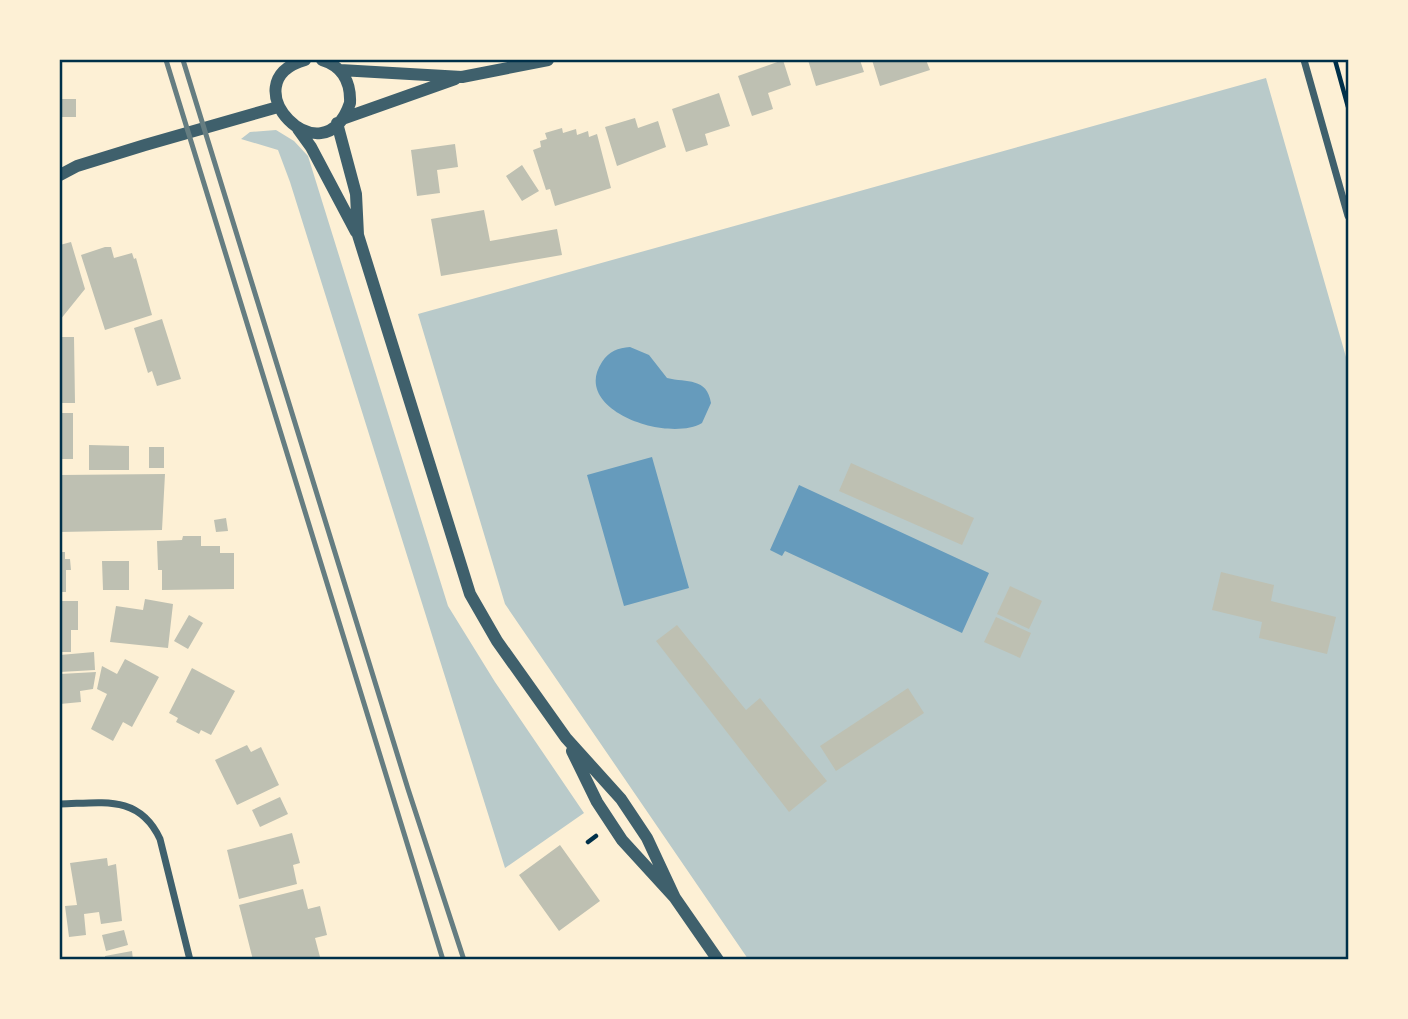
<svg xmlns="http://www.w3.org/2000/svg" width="1408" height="1019" font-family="'Source Sans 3',sans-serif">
  <rect width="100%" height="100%" fill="#fdf0d5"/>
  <path fill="#b9caca" d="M1266,78L1348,364V959H748L505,604L418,314Z
    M276,130L294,141L308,156L448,606L495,682L584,813L505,868L290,182L278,150L241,139L250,132Z"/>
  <path fill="#669bbc" d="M630,347L649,355L667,378C687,383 707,377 711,403L702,423C668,443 570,410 602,362C609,351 618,348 630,347Z
    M652,457L689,588L624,606L587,475Z
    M799,485L989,573L962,633L785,551L782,556L770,550Z"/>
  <path fill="#bec0b2" d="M783,60L791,85L768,93L773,109L752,116L738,76Z
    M808,60H860L864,72L816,86Z
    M872,60H926L930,70L880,86Z
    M719,93L730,126L705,134L708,145L686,152L672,109Z
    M60,99H76V117H60Z
    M635,118L638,128L658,121L666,147L617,166L605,127Z
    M562,128L563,133L576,129L577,135L588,131L589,137L597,134L611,188L555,206L550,189L546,190L533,150L541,147L540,141L547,139L545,133Z
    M455,144L458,167L437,170L440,193L417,196L411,150Z
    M522,165L539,191L522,201L506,176Z
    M484,210L490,241L557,229L562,255L441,276L431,219Z
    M71,242L85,289L60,320V245Z
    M105,247H111L114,258L132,253L134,259L136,258L152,315L105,330L81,255Z
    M162,319L181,379L157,386L152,371L148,373L134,328Z
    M60,337H74L75,403H60Z
    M60,413H73V459H60Z
    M89,445L129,446V470H89Z
    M149,447H164V468H149Z
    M851,463L974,518L962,545L839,491Z
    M165,474L162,530L60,532V475Z
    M226,518L228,531L216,532L214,520Z
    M183,536H201V546H220V553H234V589L162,590V570H158L157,541L182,540Z
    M60,552H65V559H70L71,570H66V592H60Z
    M102,561H129V590H103Z
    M1221,572L1274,585L1271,601L1336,617L1327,654L1259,638L1262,622L1212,610Z
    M1010,586L1042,601L1029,629L997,614Z
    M145,599L173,604L168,648L110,642L116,606L143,610Z
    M60,601H78V630H71V652H60Z
    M189,615L203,623L188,649L174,641Z
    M996,617L1031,633L1020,658L984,642Z
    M677,625L746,710L760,698L827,781L789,812L656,641Z
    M94,652L95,670L60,672V655Z
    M125,659L159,677L132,727L123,722L113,741L91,729L107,694L97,689L102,666L117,674Z
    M192,668L235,691L211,735L201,730L199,734L176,722L178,718L169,713Z
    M96,672L93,689L80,691L81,702L60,704V674Z
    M908,688L924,713L836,771L820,746Z
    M247,745L251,752L261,747L279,785L237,805L215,760Z
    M280,797L288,814L260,827L252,810Z
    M292,833L300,863L293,865L297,884L239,899L227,850Z
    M560,845L600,901L559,931L519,875Z
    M107,858L108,866L116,864L122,921L101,924L99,912L84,914L86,935L69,937L65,906L77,905L70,863Z
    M303,889L308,909L320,906L327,935L315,938L320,957L253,960L239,905Z
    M124,930L128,945L106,951L102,935Z
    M132,951L133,960H105V956Z"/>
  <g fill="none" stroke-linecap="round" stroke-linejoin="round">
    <path stroke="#003049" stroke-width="4.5" d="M1335,60L1348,107
      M588,842L596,836"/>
    <path stroke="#3f606c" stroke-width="7" d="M1304,60L1348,216
      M60,804C102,803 139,794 160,839L190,960"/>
    <path stroke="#3f606c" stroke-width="12" d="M305,60C228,82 323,183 350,103C351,82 342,66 322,60
      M340,70L462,77L548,60
      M342,119L455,79
      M337,123L356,194L358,235L470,594L497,641L566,738L621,799L647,838L675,898
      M298,129L311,147L356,232
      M60,175L77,166L145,145L278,107
      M572,751L597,802L622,840L675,898L718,960"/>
    <path stroke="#657d81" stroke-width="5" d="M166,60L443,960
      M183,60L408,789L464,960"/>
  </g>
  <rect width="1408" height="1019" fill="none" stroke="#fdf0d5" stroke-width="122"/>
  <rect x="61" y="61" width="1286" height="897" fill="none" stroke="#003049" stroke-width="2.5"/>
</svg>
